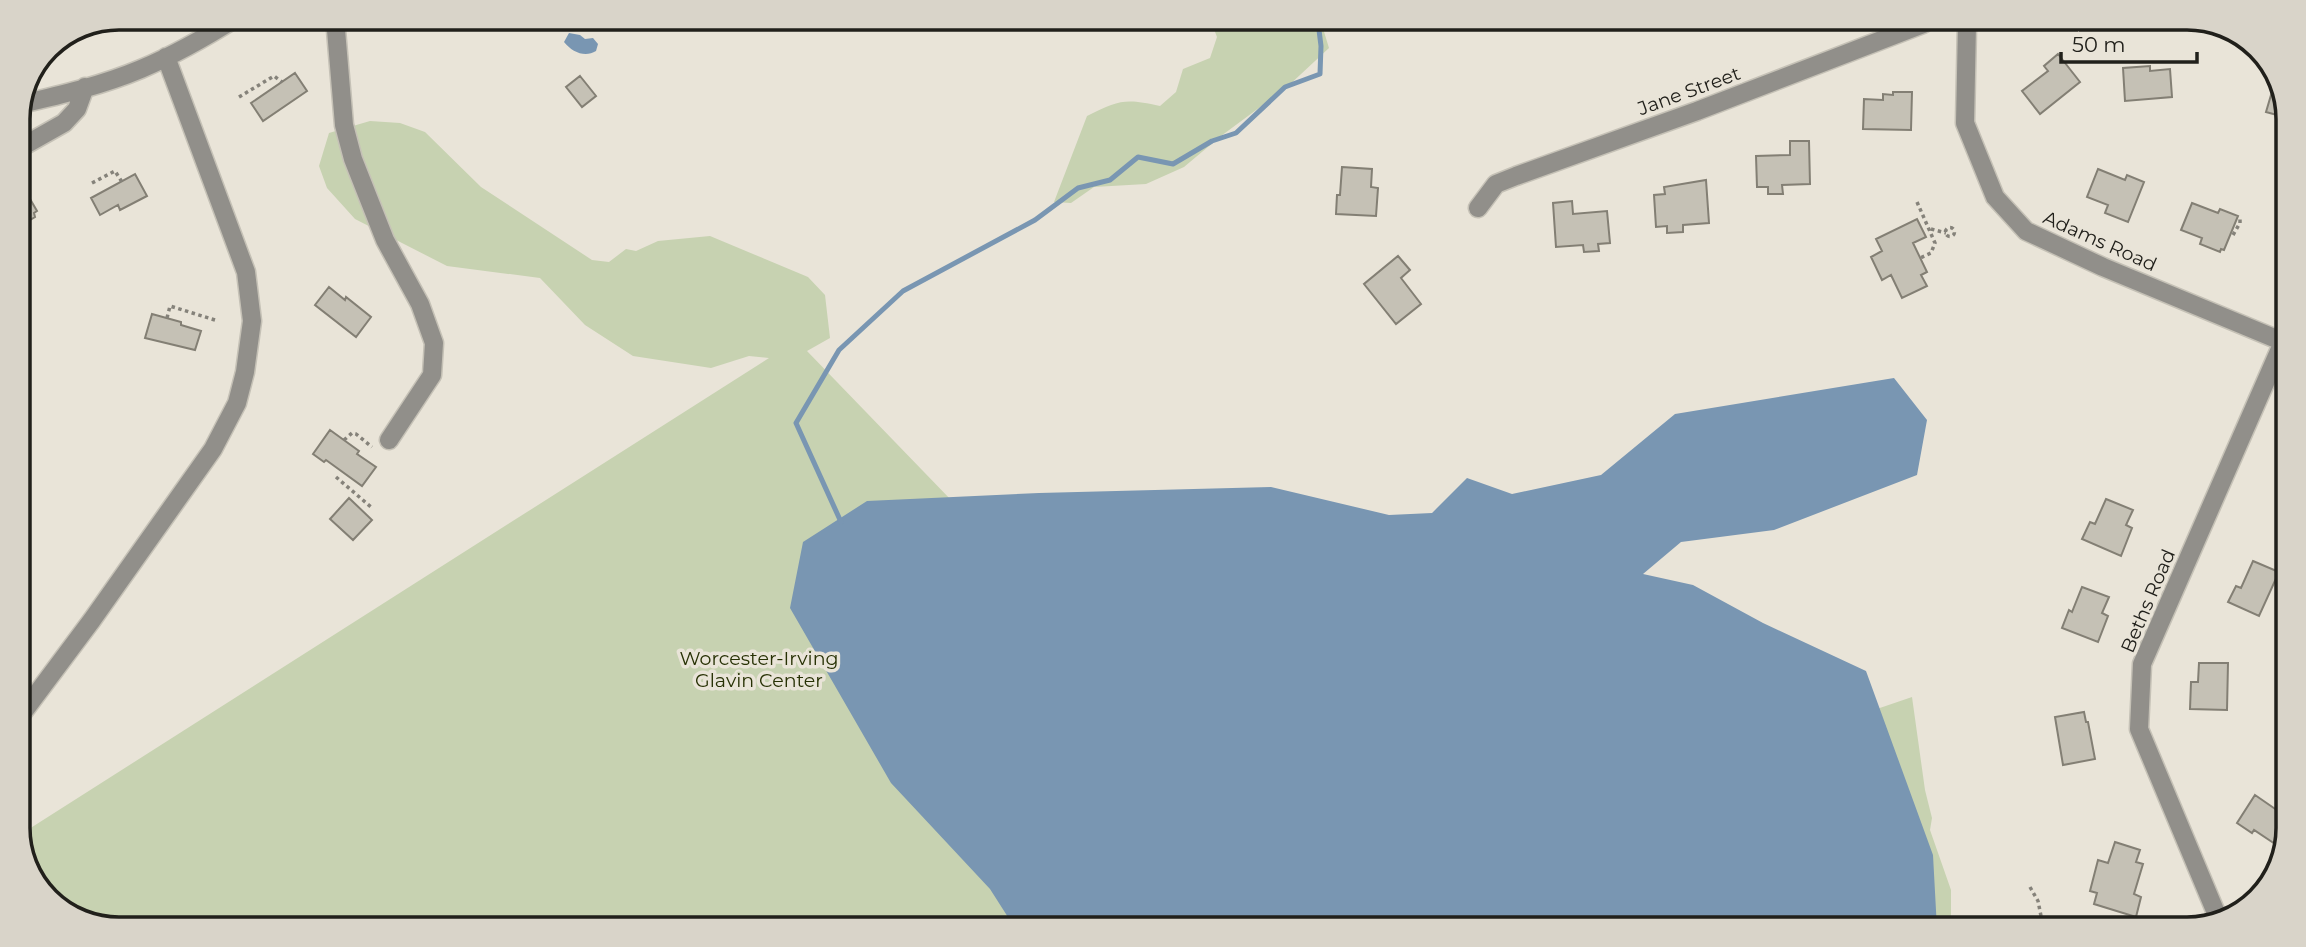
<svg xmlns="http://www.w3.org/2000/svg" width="2306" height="947" font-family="Montserrat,sans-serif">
  <rect width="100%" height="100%" fill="#e9e4d8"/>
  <path fill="#c7d2b1" d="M1213,21L1321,22L1329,48L1286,88L1221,136L1184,167L1146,184L1094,187L1071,203L1054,202L1087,116C1119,100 1125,98 1160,106L1176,92L1183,69L1210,58L1217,37L1212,24Z
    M370,121L400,123L425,132L481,187L592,260L609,262L626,249L636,251L658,241L710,236L808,277L825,295L830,338L807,351L1333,895L1912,697L1925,790L1932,818L1930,830L1951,890V929L80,922L38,890L18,836L769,358L749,356L711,368L633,356L585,325L540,278L447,266L355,219L327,188L319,166L329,133Z"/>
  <path fill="#7996b2" d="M569,33L580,35L585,39L593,38L598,44L596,51C585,58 572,52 564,42Z
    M1894,378L1927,420L1917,475L1774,530L1681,542L1643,574L1693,585L1763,623L1866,671L1933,855L1937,929L1013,925L990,889L891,783L790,608L803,542L867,501L1039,493L1271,487L1389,515L1432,513L1467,478L1512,494L1601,475L1675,414Z"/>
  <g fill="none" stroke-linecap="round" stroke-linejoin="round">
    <path stroke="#7996b2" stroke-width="5" d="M841,522L796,423L839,350L903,291L1035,220L1078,188L1110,180L1138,157L1173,164L1212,141L1236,133L1285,87L1320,74L1321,46L1318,22"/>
  </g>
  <path fill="#c5c1b5" stroke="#837f74" stroke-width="2" d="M2058,54L2080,82L2040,114L2022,91L2048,71L2044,66Z
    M2150,66V71L2170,69L2172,97L2125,101L2123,68Z
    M295,73L307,91L263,121L251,103Z
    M580,76L596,96L582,107L566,87Z
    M2276,78L2288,111V118L2266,112Z
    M1893,92H1912L1911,130L1863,129L1864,99L1883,100V94L1893,95Z
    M1790,141H1809L1810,184L1782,185L1783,194H1768V187H1757L1756,156L1790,155Z
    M1342,167L1372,169L1371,187L1378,188L1376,216L1336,214L1337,195H1340Z
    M2098,169L2125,180L2127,175L2144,182L2128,222L2105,213L2108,205L2087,197Z
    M135,174L147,196L120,210L118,205L100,215L91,198Z
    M1706,180L1709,223L1683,225V232L1667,233V226L1656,227L1654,195L1665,194L1664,187Z
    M18,184L27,201L30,199L37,211L34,213L35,217L18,227Z
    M1572,201L1573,214L1607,211L1610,243L1598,244L1599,251L1584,252L1583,245L1556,247L1553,203Z
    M2192,203L2218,213L2220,209L2238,216L2224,250L2221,249L2220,252L2200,244L2202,238L2181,230Z
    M1917,219L1926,237L1913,243L1927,272L1921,275L1927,286L1902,298L1891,275L1882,280L1871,257L1882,251L1876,239Z
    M1398,256L1410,270L1401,278L1421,304L1396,324L1364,284Z
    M329,287L345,300L346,297L371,317L356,337L315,305Z
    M152,314L181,322V325L201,331L195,350L145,338Z
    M330,430L359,451L357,454L376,467L362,486L326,460L324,462L313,454Z
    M349,498L372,520L353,540L330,519Z
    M2106,499L2133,510L2126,525L2132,528L2121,556L2082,539L2090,522L2095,524Z
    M2253,561L2279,572L2259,616L2228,602L2236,586L2241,588Z
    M2082,587L2109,597L2102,613L2108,616L2098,642L2062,628L2069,610L2072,612Z
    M2199,663H2228L2227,710L2190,709L2191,682H2198Z
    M2084,712L2086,722H2088L2095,759L2063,765L2055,717Z
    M2255,795L2281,813V848L2254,830L2252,833L2237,823Z
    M2115,842L2140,850L2136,862L2143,864L2134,894L2141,897L2136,917L2094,904L2097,893L2090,891L2098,860L2108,863Z"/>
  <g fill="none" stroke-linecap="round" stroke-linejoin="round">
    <defs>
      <path id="minor" d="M335,18L344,125L353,159L385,240L420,304L434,343L432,375L389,440
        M1967,24L1965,123L1995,197L2026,231L2103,267L2286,343
        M21,104C61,95 103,85 141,69C174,55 206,37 236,18
        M18,149L64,123L77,109L85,87
        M1478,208L1496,184L1516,176L1697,111L1923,24
        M18,719L92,620L213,449L237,403L245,372L252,321L246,272L166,57
        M2219,920L2139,729L2142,664L2283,342"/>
    </defs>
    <use href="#minor" stroke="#c5c1b6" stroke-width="21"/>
    <path stroke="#85827a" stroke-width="3.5" stroke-dasharray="3.5 3.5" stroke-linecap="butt" d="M239,97L274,76L282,82
      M92,183L115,171L122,182
      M1917,202L1935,243L1931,253L1920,258
      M1945.5 232a4.5 4.5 0 1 1 9 0a4.5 4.5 0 1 1-9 0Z
      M1931,229L1946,233
      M2233,235L2240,223V218
      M167,318L170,306L215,320
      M344,440L352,433L356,434L372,447
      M336,477L371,507
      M2030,887L2038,901L2041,916L2047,920L2052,929"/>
    <use href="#minor" stroke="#918f8a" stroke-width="18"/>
  </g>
  <g text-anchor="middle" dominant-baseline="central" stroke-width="7" stroke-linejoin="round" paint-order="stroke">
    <g font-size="19" fill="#21201b" stroke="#e9e4d8">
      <text transform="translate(1689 91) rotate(-20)">Jane Street</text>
      <text transform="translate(2100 241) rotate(24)">Adams Road</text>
      <text transform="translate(2148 601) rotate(-67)">Beths Road</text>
    </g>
    <g font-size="19" fill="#273104" stroke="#e9e4d8">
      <text x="759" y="658">Worcester-Irving<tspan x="759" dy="22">Glavin Center</tspan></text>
    </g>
  </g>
  <path d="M0 0H2306V947H0ZM119 30H2187A89 89 0 0 1 2276 119V828A89 89 0 0 1 2187 917H119A89 89 0 0 1 30 828V119A89 89 0 0 1 119 30Z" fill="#d9d4c9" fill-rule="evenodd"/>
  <path fill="none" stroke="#21201b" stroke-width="3.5" d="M119 30H2187A89 89 0 0 1 2276 119V828A89 89 0 0 1 2187 917H119A89 89 0 0 1 30 828V119A89 89 0 0 1 119 30Z"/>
  <path d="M2061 52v10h136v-10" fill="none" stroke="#21201b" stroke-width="3.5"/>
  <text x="2072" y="52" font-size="21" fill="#21201b" stroke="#e9e4d8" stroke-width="5" paint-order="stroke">50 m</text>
</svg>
